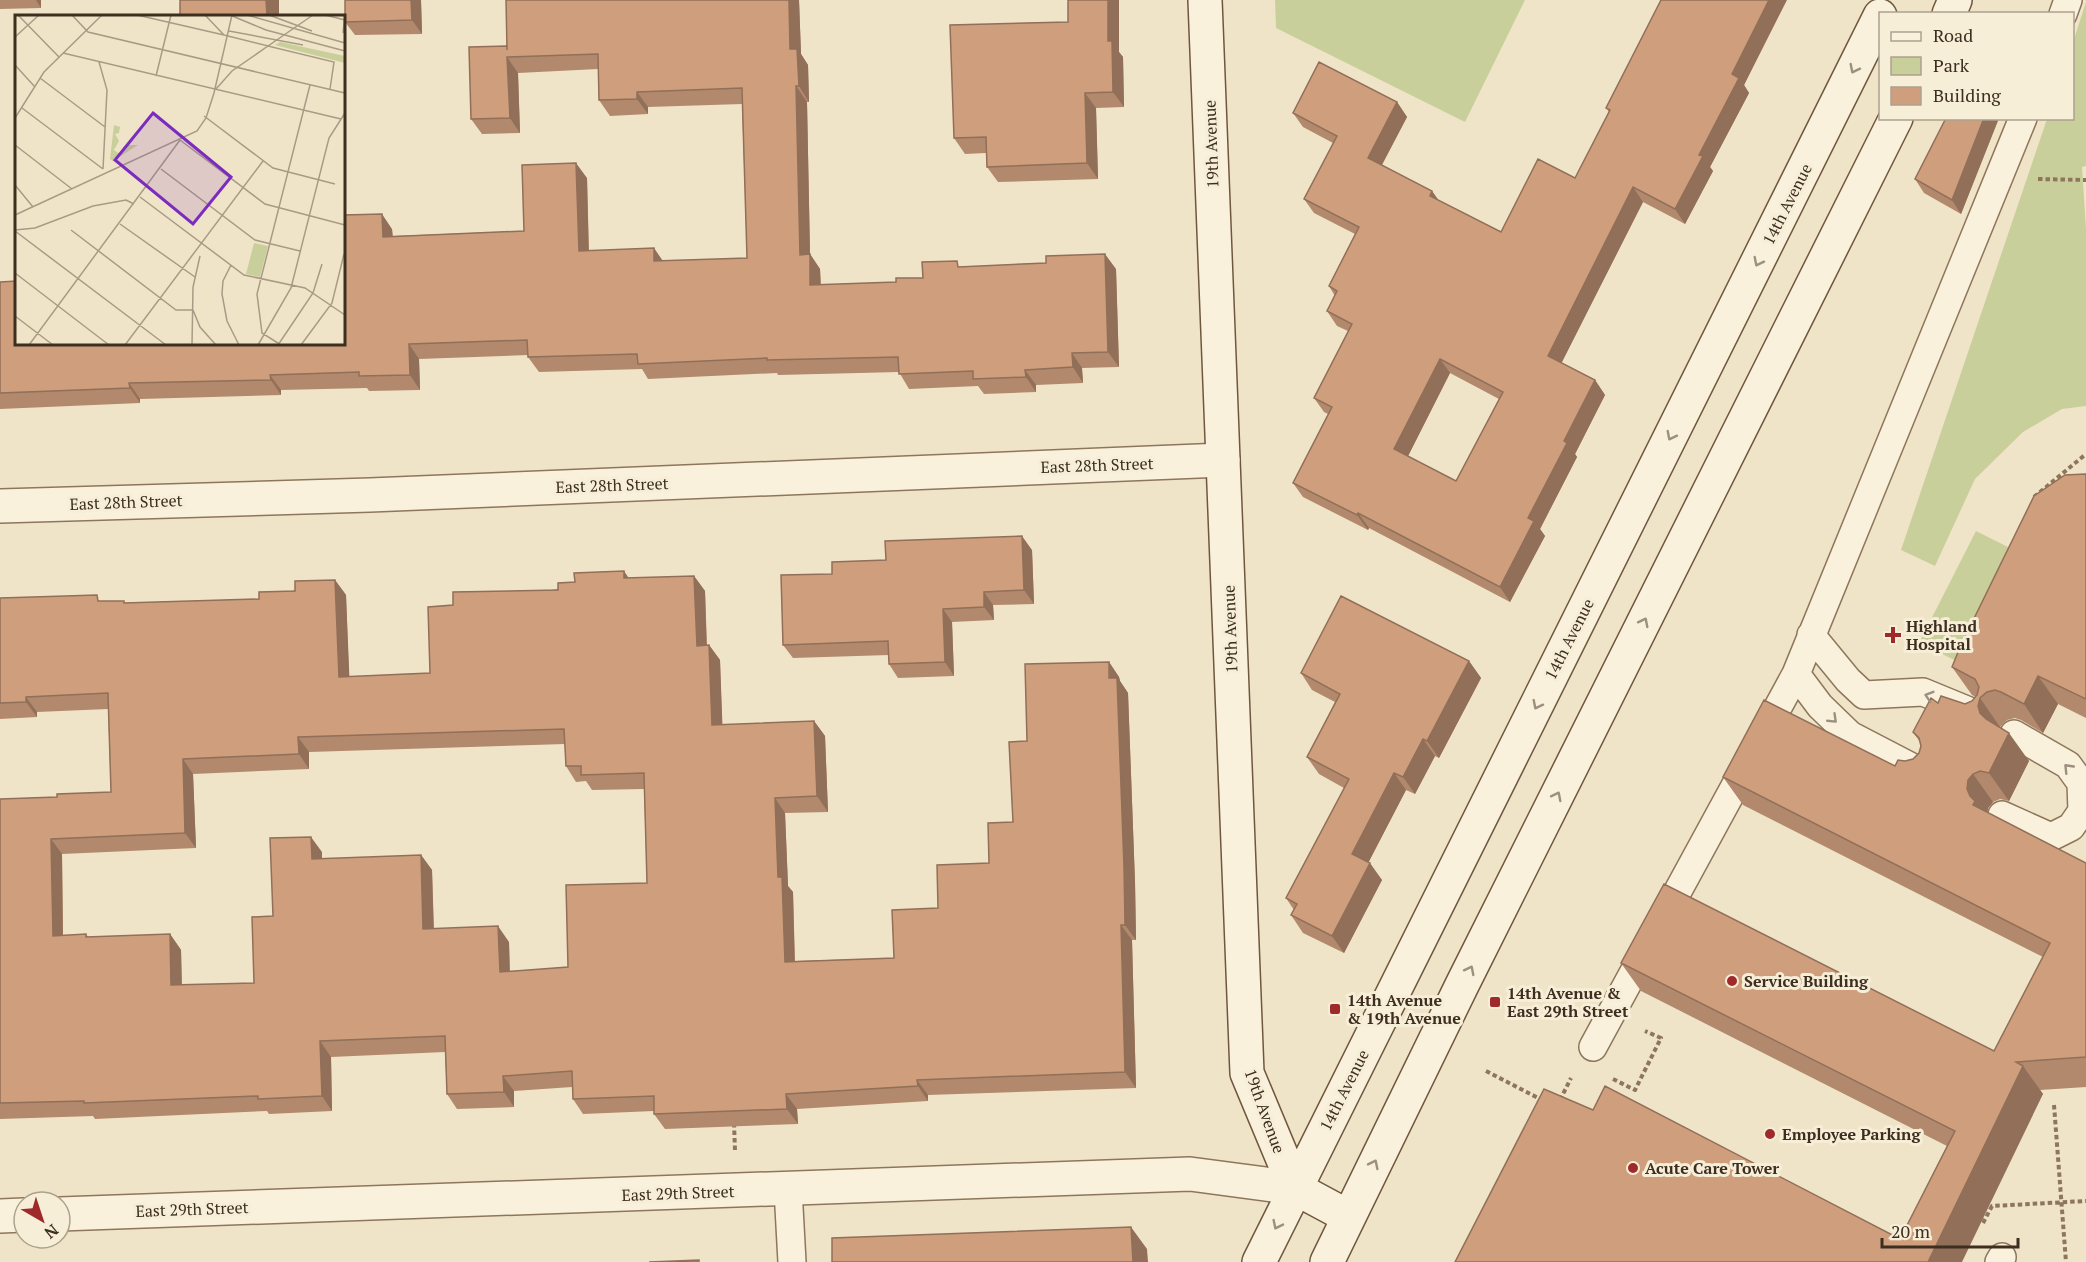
<svg xmlns="http://www.w3.org/2000/svg" width="2086" height="1262" font-family="'PT Serif',serif">
  <rect width="100%" height="100%" fill="#f0e4c8"/>
  <path fill="#c9cf9b" d="M1275,0H1525L1465,122L1276,28Z
    M2086,2V166L2082,167L2086,229V406L2062,409L2023,432L1975,479L1935,566L1901,550L2047,119L2072,118L2073,42Z
    M1976,531L2024,555L1967,666L1919,643Z"/>
  <g fill="none" stroke-linecap="round" stroke-linejoin="round">
    <defs>
      <path id="lane" d="M2063,14L2068,0
        M1811,635L1848,680L1864,695L1923,692L1974,713
        M1796,674L1820,706L1850,735L1925,774
        M2002,815L2051,837L2071,827L2082,811L2081,783L2068,765L2014,734
        M1593,1047L1796,674L2023,118
        M788,1189L792,1262
        M1999,1262L2002,1257"/>
      <path id="street" d="M0,506L370,495L1223,460
        M60,1214L1190,1174L1295,1188
        M0,1216L24,1215"/>
      <path id="secondary" d="M1205,0L1247,1073L1295,1188L1349,1217
        M1949,14L1955,0
        M1259,1262L1880,16
        M1327,1262L1462,985L1896,118"/>
    </defs>
    <use href="#lane" stroke="#8d765c" stroke-width="30"/>
    <use href="#street" stroke="#8d765c" stroke-width="36"/>
    <use href="#secondary" stroke="#6f573f" stroke-width="36"/>
    <path stroke="#8d765c" stroke-width="4" stroke-dasharray="4.5 3" stroke-linecap="butt" d="M2038,179L2086,180
      M2034,497L2086,454
      M1486,1071L1542,1100
      M1613,1079L1635,1090L1661,1038L1645,1031
      M1560,1100L1571,1078
      M2054,1105L2066,1262
      M734,1123L735,1151
      M1983,1223L1992,1206L2086,1201"/>
    <use href="#lane" stroke="#faf1dc" stroke-width="27"/>
    <use href="#street" stroke="#faf1dc" stroke-width="33"/>
    <use href="#secondary" stroke="#faf1dc" stroke-width="33"/>
  </g>
  <path fill="#b2896c" fill-rule="evenodd" d="M0,0H41V8L0,9Z
    M421,0L422,34L355,35L345,22Z
    M506,0H799L801,54L808,65L809,102H807L810,254L820,269L821,285L896,282L923,278L962,267L1116,269L1119,367L1082,368L1083,383L1036,385V392L984,394L978,386L909,389L899,372L778,375L777,373L648,379L642,369L539,372L528,357V355L419,359L420,390L369,391L367,388L281,390V395L140,399V403L0,409V282L344,344L392,229L393,236L524,231L587,178L589,251L663,261L747,258L742,104L648,107V114L610,116L599,100L598,69L518,73L520,133L482,134L471,119L507,46Z
    M1779,14L1744,85L1749,93L1710,167L1713,171L1685,224L1643,202L1561,363L1595,380L1605,395L1575,454L1577,457L1540,529L1545,536L1510,602L1369,528L1368,530L1303,497L1293,483L1328,414L1324,412L1314,398L1348,331L1337,326L1327,311L1335,296L1329,286L1355,234L1314,213L1304,199L1333,143L1303,127L1293,113L1397,102L1407,117L1382,165L1432,191L1438,200L1501,232L1575,178L1609,112L1606,108ZM1450,373L1499,399L1456,481L1408,456Z
    M1119,52L1123,57L1124,107L1096,108L1098,179L998,182L987,167L986,153L965,154L954,138Z
    M1946,118H1999L1961,214L1924,193L1915,179Z
    M2086,474V718L2058,704L2043,733L2021,720L2015,718L2007,720L2000,727L2029,761L2009,801L2000,799L1993,802L1988,808L1987,813L2086,863V1087L2040,1090L2043,1094L1900,1239L1947,1146L1641,991L1621,963L1994,1051L2043,957L1743,805L1723,777L1895,766L1913,759L1919,753L1921,746L1920,742L1913,732L1938,703L1965,704L1972,701L1976,697L1972,695L1952,667Z
    M1032,550L1034,604L993,605L994,620L952,622L954,676L898,678L889,664V655L793,658L783,645L832,574L886,560Z
    M694,576L705,591L707,645H709L720,660L722,725L814,721L825,736L828,812L785,813L788,886L793,892L795,961L894,958L938,908L989,863L1013,822L1027,741L1109,662L1119,677L1120,681L1128,693L1135,882L1136,940H1132L1136,1088L928,1095V1101L797,1109L798,1124L665,1129L654,1114V1111L583,1114L573,1099L572,1087L514,1091V1107L457,1109L447,1094L445,1052L331,1057L332,1111L269,1114L267,1111L95,1119L93,1116L0,1119V799L57,797L111,792L108,709L37,712V717L0,719V598L102,601H124L125,603L259,599L335,580L346,595L349,677L430,673L453,605L629,578ZM565,744L566,766L576,782L586,781L592,790L644,789L647,883L568,967L510,972L509,942L434,929L432,870L421,855L322,859V852L273,916L254,983L182,985L181,950L170,934L88,937L86,934L63,935L62,854L196,848L193,774L309,769V752Z
    M1469,661L1481,678L1439,758L1435,756L1415,794L1406,790L1368,863L1382,880L1344,953L1303,933L1291,915L1294,910L1286,898L1344,788L1319,774L1307,757L1335,702L1312,690L1301,673Z"/>
  <path fill="#916f58" d="M36,0H41V8Z
    M266,0H279V16H267Z
    M411,0H421L422,34L412,20Z
    M789,0H799L801,54L808,65L809,102L799,86L790,49Z
    M1108,0H1119V52L1123,57L1124,107L1113,92L1108,41Z
    M1769,0H1787L1744,85L1749,93L1710,167L1713,171L1685,224L1675,209L1699,155L1732,74Z
    M507,57L518,73L520,133L510,118Z
    M796,86L807,102L810,254L820,269L821,300L810,285L800,255Z
    M637,92L648,107V114L637,99Z
    M1085,93L1096,108L1098,179L1087,163Z
    M1397,102L1407,117L1378,172L1368,158Z
    M1984,118H1999L1961,214L1952,200Z
    M576,163L587,178L589,266L579,251Z
    M1633,187L1643,202L1558,370L1548,356Z
    M1432,191L1442,205L1430,196Z
    M382,214L392,229L393,252L383,237Z
    M654,248L665,264L654,261Z
    M1105,254L1116,269L1119,367L1108,352Z
    M409,344L419,359L420,390L410,375Z
    M1072,353L1082,368L1083,383L1073,367Z
    M1440,359L1450,373L1404,464L1394,449Z
    M1025,370L1036,385V392L1026,377Z
    M270,375L281,390V395L271,380Z
    M1595,380L1605,395L1575,454L1577,457L1540,529L1545,536L1510,602L1500,587L1528,518L1564,441Z
    M129,383L140,399V403L130,388Z
    M1358,513L1369,528L1368,530L1357,515Z
    M1022,536L1032,550L1034,604L1024,590Z
    M624,571L634,586L624,578Z
    M694,576L705,591L707,661L697,646Z
    M335,580L346,595L350,692L339,677Z
    M984,592L993,605L994,620L984,607Z
    M943,609L952,622L954,676L945,662Z
    M709,645L720,660L723,740L712,725Z
    M1469,661L1481,678L1439,758L1427,741Z
    M1109,662L1119,677L1120,681L1128,693L1135,882L1136,940L1125,925Z
    M2038,676L2058,704L2043,733L2024,704Z
    M26,697L37,712V717L26,702Z
    M1980,698L2000,727V741L1980,713L1978,706Z
    M814,721L825,736L828,812L817,796Z
    M2009,733L2029,761L2009,801L1989,773Z
    M298,737L309,752V769L299,754Z
    M1423,739L1435,756L1415,794L1403,777Z
    M183,759L193,774L196,848L185,833Z
    M1394,773L1406,790L1364,871L1352,854Z
    M1973,774L1993,802L1988,808L1987,817L1973,805L1967,789L1968,780Z
    M775,798L785,813L788,886L793,892L795,977L785,962L778,877Z
    M311,837L322,852V874L312,859Z
    M51,839L62,854L63,951L53,936Z
    M421,855L432,870L434,944L423,929Z
    M1370,863L1382,880L1344,953L1332,936Z
    M1121,925L1132,940L1136,1088L1125,1072Z
    M498,926L509,942L510,987L500,972Z
    M170,934L181,950L182,1000L171,985Z
    M320,1041L331,1057L332,1111L322,1096Z
    M2023,1066L2043,1094L1962,1262H1928Z
    M503,1076L514,1091V1107L504,1092Z
    M917,1080L928,1095V1101L918,1086Z
    M786,1094L797,1109L798,1124L787,1109Z
    M1131,1227L1147,1249L1148,1262H1133Z"/>
  <path fill="#cf9f7d" stroke="#916f58" stroke-width="1.5" fill-rule="evenodd" d="M180,0H266L267,16H180Z
    M345,0H411L412,20L345,22Z
    M506,0H789L790,49H797L799,86H796L800,255L810,254V285L896,282V278H923L922,262L957,261L958,267L1046,263V256L1105,254L1108,352L1072,353L1073,367L1025,370L1026,377L973,379V371L899,374L898,357L767,360V358L638,364L637,354L528,357L527,340L409,344L410,375L359,376V372L270,375L271,380L129,383L130,388L0,393V282L16,281V344H344V215L382,214L383,237L524,231L522,165L576,163L579,251L654,248V261L747,258L742,88L637,92V99L599,100L598,54L507,57L510,118L471,119L469,47L507,46V50Z
    M1068,0H1108V41H1112L1113,92L1085,93L1087,163L987,167L986,137L954,138L950,25L1068,22Z
    M1661,0H1769L1732,74L1739,78L1699,155L1703,156L1675,209L1633,187L1548,356L1595,380L1564,441L1567,443L1528,518L1534,521L1500,587L1358,513L1357,515L1293,483L1332,407L1314,398L1352,324L1327,311L1337,291L1329,286L1359,227L1304,199L1337,136L1293,113L1319,62L1397,102L1368,158L1432,191L1430,196L1501,232L1538,159L1575,178L1610,110L1606,108ZM1440,359L1503,392L1456,481L1394,449Z
    M1946,118H1984L1952,200L1915,179Z
    M2086,474V699L2038,676L2024,704L2001,692L1995,690L1987,692L1980,698L1978,706L1980,713L1986,719L2009,733L1989,773L1980,771L1973,774L1968,780L1967,789L1970,796L1975,801L1973,805L2086,863V1057L2016,1062L2023,1066L1928,1262H1455L1544,1089L1593,1110L1605,1086L1900,1239L1955,1131L1621,963L1664,884L1994,1051L2050,943L1723,777L1764,700L1895,766L1898,760L1905,761L1913,759L1919,753L1921,746L1919,738L1913,732L1931,698L1938,703L1941,696L1965,704L1972,701L1977,695L1979,687L1975,679L1952,667L1961,645L2034,496L2065,475Z
    M1022,536L1024,590L984,592V607L943,609L945,662L889,664L888,641L783,645L781,575L832,574V562L886,560L885,541Z
    M624,571V578L694,576L697,646L709,645L712,725L814,721L817,796L775,798L778,877H782L785,962L894,958L892,910L938,908L937,865L989,863L988,823L1013,822L1009,742L1027,741L1025,664L1109,662V678H1117L1124,867L1125,925H1121L1125,1072L917,1080L918,1086L786,1094L787,1109L654,1114V1096L573,1099L572,1071L503,1076L504,1092L447,1094L445,1036L320,1041L322,1096L258,1099V1096L84,1103V1101L0,1103V799L57,797V794L111,792L108,693L26,697V702L0,703V598L97,595L98,601H124V603L259,599V592L295,591V581L335,580L339,677L430,673L428,607L453,605V592L558,590V583L575,582L574,573ZM564,729L566,766H581V775L644,773L647,883L566,885L568,967L500,972L498,926L423,929L421,855L312,859L311,837L270,838L273,916L252,917L254,983L171,985L170,934L86,937V934L53,936L51,839L185,833L183,759L299,754L298,737Z
    M1341,596L1469,661L1427,741L1423,739L1403,777L1394,773L1352,854L1370,863L1332,936L1291,915L1297,904L1286,898L1349,779L1307,757L1340,694L1301,673Z
    M1131,1227L1133,1262H832V1238Z
    M699,1260V1262H649Z"/>
  <defs><path id="oneway-chevron" d="M-2-3.5L2.5 0L-2 3.5" fill="none" stroke-width="1.6" stroke-linecap="round" stroke-linejoin="round" transform="scale(1.5)"/></defs>
  <g stroke="#9c907e">
    <use href="#oneway-chevron" transform="translate(1854 69) rotate(117)"/>
    <use href="#oneway-chevron" transform="translate(1758 262) rotate(117)"/>
    <use href="#oneway-chevron" transform="translate(1671 436) rotate(117)"/>
    <use href="#oneway-chevron" transform="translate(1644 622) rotate(-63)"/>
    <use href="#oneway-chevron" transform="translate(1929 696) rotate(-163)"/>
    <use href="#oneway-chevron" transform="translate(1537 705) rotate(117)"/>
    <use href="#oneway-chevron" transform="translate(1833 719) rotate(44)"/>
    <use href="#oneway-chevron" transform="translate(2068 768) rotate(-134)"/>
    <use href="#oneway-chevron" transform="translate(1557 796) rotate(-63)"/>
    <use href="#oneway-chevron" transform="translate(1470 970) rotate(-63)"/>
    <use href="#oneway-chevron" transform="translate(1374 1164) rotate(-64)"/>
    <use href="#oneway-chevron" transform="translate(1277 1225) rotate(116)"/>
  </g>
  <g fill="#9e2a2b" stroke="#f7eed8" stroke-width="2">
    <path d="M1890 626h6v6h6v6h-6v6h-6v-6h-6v-6h6z"/>
    <circle cx="1732" cy="981" r="6"/>
    <rect x="1489" y="996" width="12" height="12" rx="3"/>
    <rect x="1329" y="1003" width="12" height="12" rx="3"/>
    <circle cx="1770" cy="1134" r="6"/>
    <circle cx="1633" cy="1168" r="6"/>
  </g>
  <g text-anchor="middle" dominant-baseline="central" stroke-width="6" stroke-linejoin="round" paint-order="stroke">
    <g font-size="16" fill="#3d2e20" stroke="#f7eed8">
      <text transform="translate(1211 144) rotate(-92)">19th Avenue</text>
      <text transform="translate(1787 204) rotate(-63)">14th Avenue</text>
      <text transform="translate(1097 465) rotate(-2)">East 28th Street</text>
      <text transform="translate(612 485) rotate(-2)">East 28th Street</text>
      <text transform="translate(126 502) rotate(-2)">East 28th Street</text>
      <text transform="translate(1230 629) rotate(-92)">19th Avenue</text>
      <text transform="translate(1569 639) rotate(-63)">14th Avenue</text>
      <text transform="translate(1344 1090) rotate(-63)">14th Avenue</text>
      <text transform="translate(1265 1111) rotate(70)">19th Avenue</text>
      <text transform="translate(678 1193) rotate(-2)">East 29th Street</text>
      <text transform="translate(192 1209) rotate(-2)">East 29th Street</text>
    </g>
    <g font-size="16" font-weight="bold" fill="#3d2e20" stroke="#f7eed8" text-anchor="start">
      <text x="1906" y="626">Highland<tspan x="1906" dy="18">Hospital</tspan></text>
      <text x="1744" y="981">Service Building</text>
      <text x="1507" y="993">14th Avenue &amp;<tspan x="1507" dy="18">East 29th Street</tspan></text>
      <text x="1347" y="1000">14th Avenue<tspan x="1347" dy="18">&amp; 19th Avenue</tspan></text>
      <text x="1782" y="1134">Employee Parking</text>
      <text x="1645" y="1168">Acute Care Tower</text>
    </g>
  </g>
  <g transform="translate(15 15)">
    <rect width="330" height="330" fill="#f0e4c8"/>
    <path d="M265,27L330,41V48L260,30ZM99,110L105,112L104,118L100,119L104,126L99,135L105,139L111,130H123L98,146L95,144ZM239,228L253,231L245,262L231,259Z" fill="#c9cf9b"/>
    <path fill="none" stroke="#a89b85" stroke-width="1.5" d="M3,0L44,42M57,0L73,17L330,78M122,0L209,20M190,0L209,20M215,0L251,15L330,36M232,0L330,28M254,0L297,16M310,0L330,5M214,16L288,30M328,18L330,0M209,20L253,31L298,0M0,22L24,0M48,38L326,104M84,47L92,75L88,154M0,50L20,72M141,61L156,0M25,63L90,112M201,74L217,56L253,31L319,47L315,74M7,93L88,154M189,101L258,153L320,169M0,103L29,57L87,0M165,125L250,189L330,210M0,130L57,174M146,154L240,225L285,236M0,170L18,192M125,182L229,260L290,273L330,300M0,200L182,116L191,103L199,78L217,0M105,209L180,262M0,215L20,213L78,191L111,185L119,189M56,215L161,295H178M0,216L151,330M216,250L208,266L207,279L212,306L224,330M0,258L94,330M178,295L185,312L201,330M0,301L38,330M14,330L165,125M110,330L248,146M177,330L178,272L185,241M243,330L276,273L314,123L330,98M263,330L298,278L307,249M266,330L247,318L242,279L295,70M286,330L317,288L329,239"/>
    <path fill="#7b2cbf" fill-opacity="0.15" stroke="#7b2cbf" stroke-width="3" d="M138,98L216,162L178,209L100,145Z"/>
    <rect width="330" height="330" fill="none" stroke="#3d2e20" stroke-width="3"/>
  </g>
  <rect x="1879" y="12" width="195" height="108" fill="#f7eed8" stroke="#ada18e" stroke-width="1.5"/>
  <rect x="1891" y="32" width="30" height="9" fill="#faf1dc" stroke="#ada18e" stroke-width="1.5"/>
  <text x="1933" y="42" font-size="18" fill="#3d2e20">Road</text>
  <rect x="1891" y="57" width="30" height="18" fill="#c9cf9b" stroke="#ada18e" stroke-width="1.5"/>
  <text x="1933" y="72" font-size="18" fill="#3d2e20">Park</text>
  <rect x="1891" y="87" width="30" height="18" fill="#cf9f7d" stroke="#ada18e" stroke-width="1.5"/>
  <text x="1933" y="102" font-size="18" fill="#3d2e20">Building</text>
  <g transform="translate(42 1220) rotate(141)"><circle r="28" fill="#f7eed8" stroke="#ada18e" stroke-width="1.5"/>
  <path d="M0-4.5L10 22L0 15L-10 22Z" fill="#9e2a2b"/>
  <text y="-9" font-size="16" font-weight="bold" text-anchor="middle" fill="#3d2e20">N</text>
  </g>
  <path d="M1882 1238v9h136v-9" fill="none" stroke="#3d2e20" stroke-width="3"/>
  <text x="1891" y="1238" font-size="18" fill="#3d2e20" stroke="#f7eed8" stroke-width="4.5" paint-order="stroke">20 m</text>
</svg>
